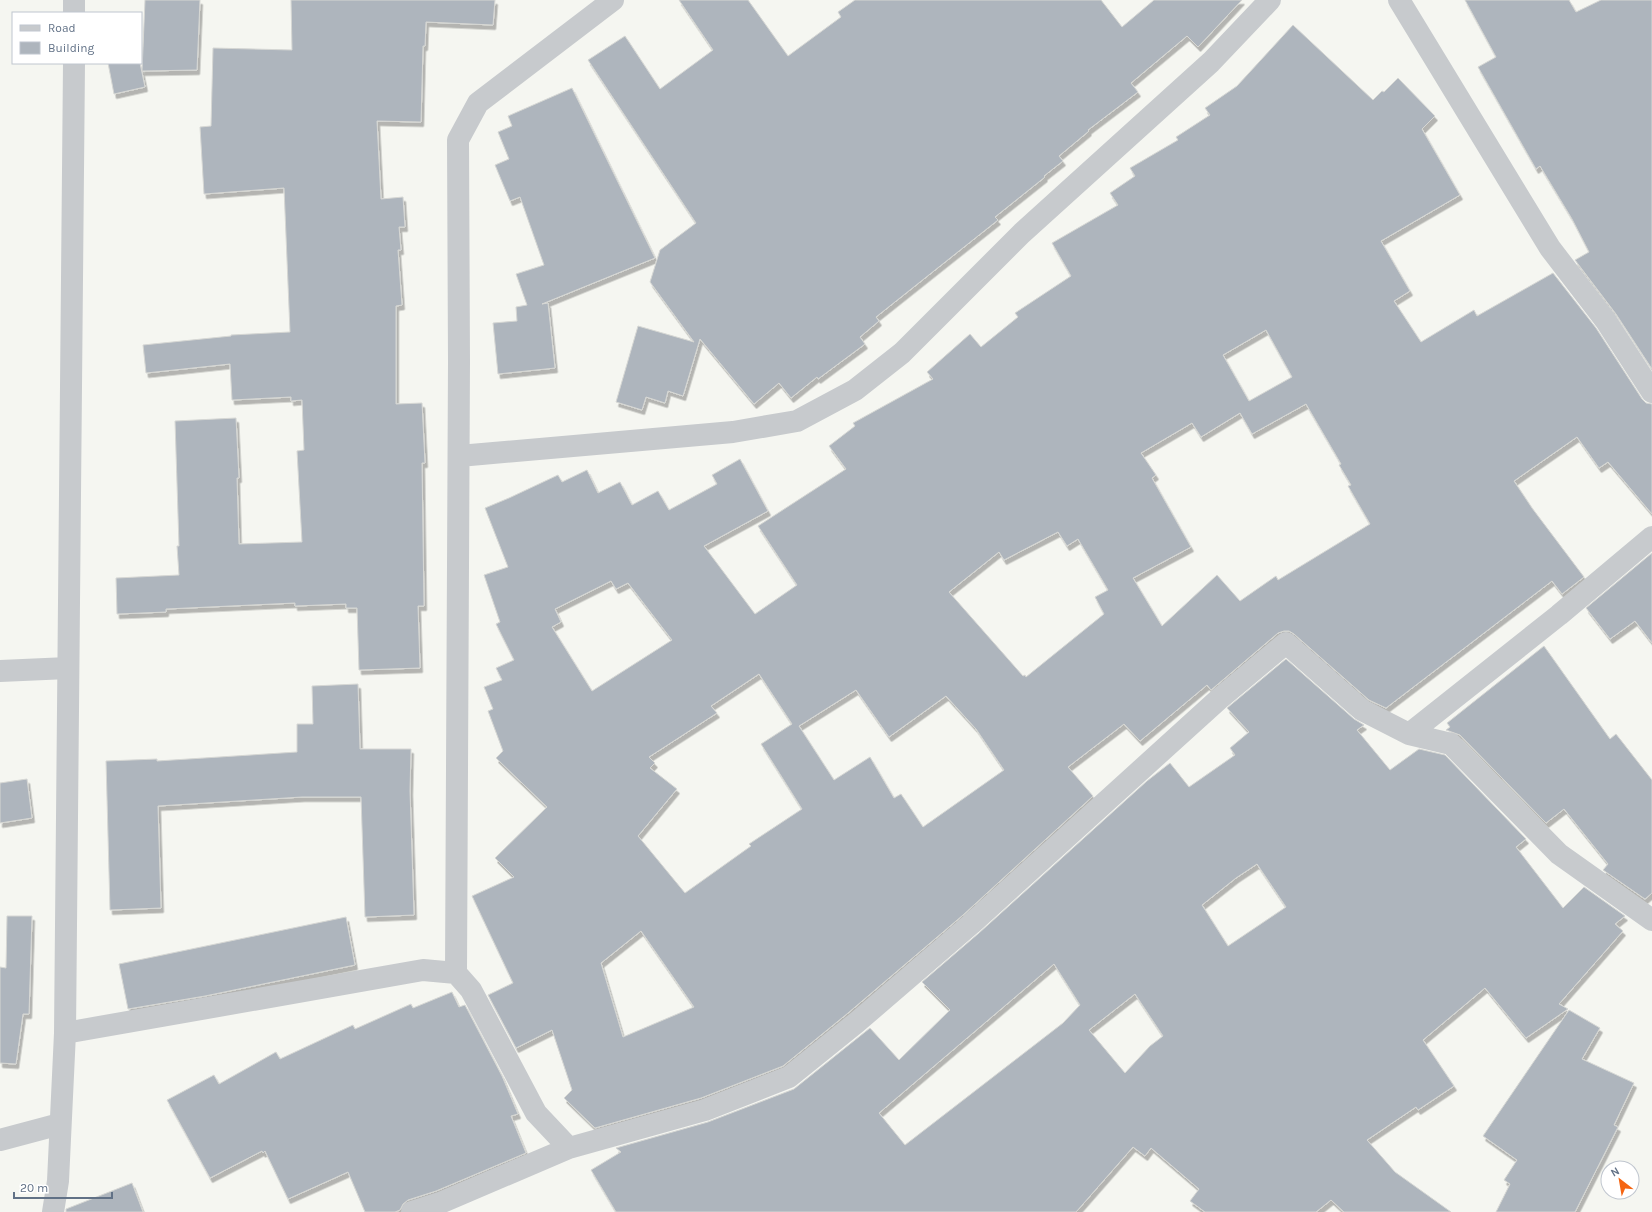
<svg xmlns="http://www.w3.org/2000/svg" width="1652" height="1212" font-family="Karla,sans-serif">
  <defs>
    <filter id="shadow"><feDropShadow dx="2.5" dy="4.5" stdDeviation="0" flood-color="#0004"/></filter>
  </defs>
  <rect width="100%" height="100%" fill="#f5f6f1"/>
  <path fill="#aeb5bd" stroke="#d6d7d4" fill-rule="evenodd" filter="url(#shadow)" d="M145,0H200L197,70L142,71Z
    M291,0H495L493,25L426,22L425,46H423L421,122L377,121L381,199L403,197L405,227H399L401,250H398L402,305L396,306V404L422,403L425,463H422L424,606H418L420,668L359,670L357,608H346V604L295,606V603L166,609V612L117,614L116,578L179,575L177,546H179L175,421L236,418L239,478H237L239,544L302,542L297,451L304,450L302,400L291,401V397L232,400L230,364L146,373L143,345L231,336V335L290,332L284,188L204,194L200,127L211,126L213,48L292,50Z
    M679,0H748L788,56L841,17L838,12L855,0H1101L1122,27L1154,0H1242L1198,47L1187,36L1131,83L1138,92L1088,130L1089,131L1059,156L1063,161L1044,176L1045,177L995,217L998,220L876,317L879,321L860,337L865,344L818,379L817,377L791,398L779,383L754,404L700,339L683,396L668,391L665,403L646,397L642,410L616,402L638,326L694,342L650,282L660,250L696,223L588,60L625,36L660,89L713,50Z
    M1465,0H1569L1576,12L1601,0H1652V369L1616,314L1575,260L1589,252L1572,219L1540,166L1536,169L1478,67L1496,57Z
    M1293,25L1373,100L1382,91L1384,92L1398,78L1435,116L1422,129L1460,195L1381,241L1410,291L1394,301L1421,342L1474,310L1477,316L1553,273L1596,328L1642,399L1646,403L1652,404V514L1608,462L1599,468L1577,437L1514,481L1532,508L1584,577L1562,594L1552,581L1386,708L1369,700L1294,634L1289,631H1284L1278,633L1211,690L1207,685L1140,741L1124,724L1068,767L1093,796L963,915L848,1013L783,1066L701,1098L595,1128L564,1098L572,1090L552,1030L516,1048L488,995L513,983L472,896L514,877L495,858L547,807L496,758L503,751L488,711L493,709L484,687L502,680L496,668L514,660L496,624L500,622L484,575L508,567L485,508L509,498L558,475L562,482L587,470L598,493L620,482L632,505L658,491L669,510L717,484L712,475L740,459L768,511L704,546L755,614L797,585L758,526L846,469L829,446L855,426L853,423L933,379L927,372L970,334L981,347L1018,317L1015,313L1071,276L1052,243L1118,205L1110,193L1135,176L1130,168L1178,140L1176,137L1210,115L1205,108L1237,86ZM1266,330L1292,377L1249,401L1223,355ZM1306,404L1341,464L1339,465L1351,485L1348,486L1370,524L1278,580L1276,576L1240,601L1217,575L1162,626L1133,578L1191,547L1152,478L1156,475L1141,453L1192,423L1201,437L1240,413L1252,434ZM1058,532L1067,546L1078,539L1108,590L1095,597L1104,614L1026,677L1025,675L1023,676L949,592L999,552L1004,560ZM611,581L616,589L628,583L672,640L592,691L552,627L561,622L555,609ZM759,674L792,724L761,744L802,809L749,844L751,846L685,893L638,836L677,789L650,768L655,763L649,757L717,713L711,706ZM856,690L889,737L946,696L976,729L1004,770L923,827L901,794L894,798L870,757L834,780L799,726ZM641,931L694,1007L623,1037L601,963Z
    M108,63H140L145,87L114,94Z
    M572,88L655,258L542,304L548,303L555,368L498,374L493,323L517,321L516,307L527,305L516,274L544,265L520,197L510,201L495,165L509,159L498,132L512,126L508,116Z
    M1652,553V643L1635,621L1610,639L1586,608Z
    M1544,646L1610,739L1616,734L1652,780V893L1645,899L1603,870L1608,864L1564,809L1546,823L1460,735L1446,730L1450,727L1447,723Z
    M1286,659L1354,719L1364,725L1357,730L1390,770L1419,749L1445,755L1526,839L1516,847L1563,908L1584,887L1625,916L1615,924L1623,931L1559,1004L1568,1009L1526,1038L1485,988L1423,1040L1454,1086L1418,1110L1416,1107L1367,1140L1395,1172L1451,1212H1344L1331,1200L1316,1212H1205L1190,1201L1199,1189L1151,1148L1145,1156L1133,1147L1076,1212H616L591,1170L621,1152L616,1148L708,1122L794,1089L870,1028L899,1060L950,1010L922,982L979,933L1147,781L1170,763L1189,787L1235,755L1230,748L1249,732L1227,708ZM1257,864L1286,907L1228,946L1202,905L1236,878ZM1054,964L1080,1005L1063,1023L905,1145L879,1113ZM1135,994L1163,1036L1150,1046L1125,1073L1089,1030Z
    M358,684L360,749H411L410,791L414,915L365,917L361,797H302L158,806L161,908L110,910L106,761L157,759V761L297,752V724H313L312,686Z
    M27,779L32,818L0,823V783Z
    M7,916H32L29,1014H23L16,1064L0,1063V967L6,968Z
    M346,917L355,965L205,996L128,1009L119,964Z
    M452,992L459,1007L465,1005L502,1076L518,1114L511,1116L526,1153L436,1191L408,1200L403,1204L400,1210L395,1212H365L348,1172L288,1199L265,1151L263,1153L262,1151L210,1178L167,1100L214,1075L219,1084L276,1052L280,1059L353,1025L355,1029L411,1004L413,1008Z
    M1569,1010L1600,1028L1582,1059L1634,1083L1614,1125L1618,1127L1575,1212H1496L1510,1184L1504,1180L1517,1160L1483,1136Z
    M132,1183L143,1212H66V1209Z"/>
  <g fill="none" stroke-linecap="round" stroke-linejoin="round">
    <path stroke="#c7cacd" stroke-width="22" d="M74,0V13
      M613,0L478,103L458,140L459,362L456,973L471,990L536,1113L569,1148L705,1110L789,1077L856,1023L971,924L1219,699L1286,643L1362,710L1409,734L1451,744L1559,854L1652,920
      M1399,0L1550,248L1606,321L1652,392
      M459,456L733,432L797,421L855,390L902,353L1022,233L1211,62L1270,0
      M0,671L68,668
      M1409,734L1559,615L1652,537
      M65,1033L423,970L456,973
      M0,1140L60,1124
      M53,1212L58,1181L65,1033L74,63
      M412,1212L440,1203L569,1148"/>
  </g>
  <rect x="12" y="12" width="130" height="52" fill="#ffffff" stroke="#c0c6cf"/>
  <rect x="20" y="25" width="20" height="6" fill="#c7cacd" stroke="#c0c6cf"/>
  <text x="48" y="32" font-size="12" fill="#617186">Road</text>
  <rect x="20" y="42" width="20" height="12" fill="#aeb5bd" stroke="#c0c6cf"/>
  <text x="48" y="52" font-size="12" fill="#617186">Building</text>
  <g transform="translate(1620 1180) rotate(329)"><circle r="19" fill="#ffffff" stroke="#c0c6cf"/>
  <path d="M0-3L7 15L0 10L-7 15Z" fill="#f56512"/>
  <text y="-6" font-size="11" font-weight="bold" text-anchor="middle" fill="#617186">N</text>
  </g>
  <path d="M14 1192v6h98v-6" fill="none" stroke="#617186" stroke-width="2"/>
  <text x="20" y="1192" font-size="12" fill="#617186" stroke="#ffffff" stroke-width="3" paint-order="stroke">20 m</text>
</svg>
